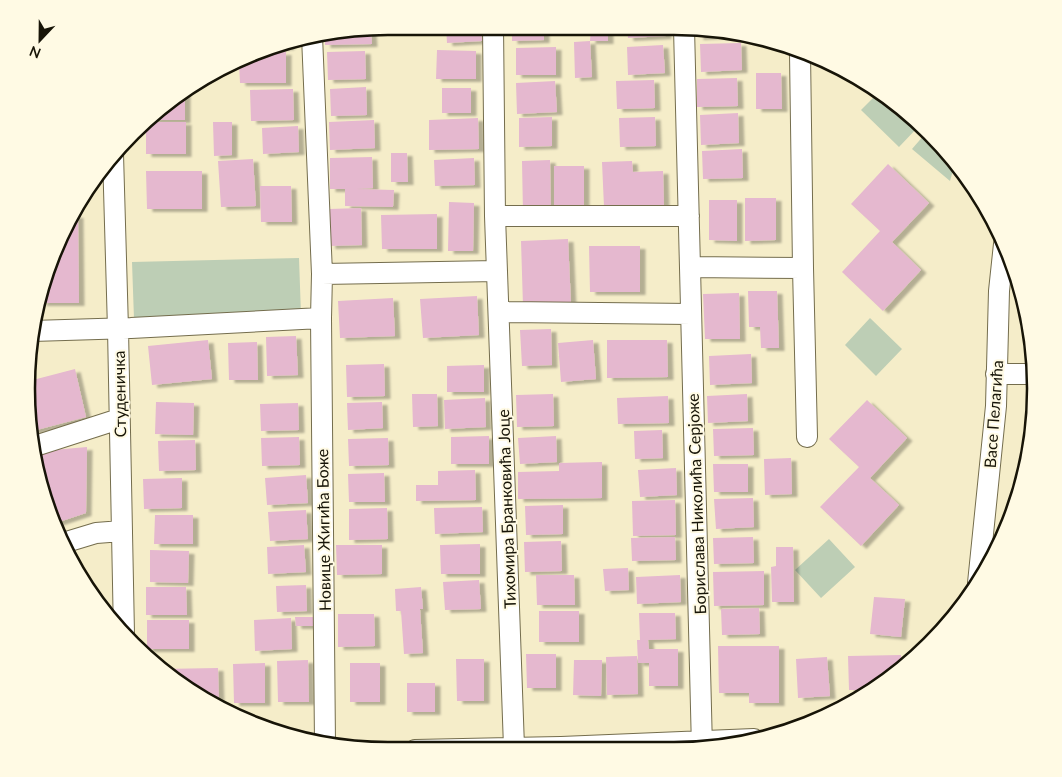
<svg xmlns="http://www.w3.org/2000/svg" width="1062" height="777" font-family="Lato,sans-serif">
  <defs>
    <filter id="shadow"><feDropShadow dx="5.5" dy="3" stdDeviation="1" flood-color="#0004"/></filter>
  </defs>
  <rect width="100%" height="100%" fill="#f5edc9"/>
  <path fill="#bdceb5" d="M879,92L918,127L899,147L861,110Z
    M925,134L955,163L950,181L912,149Z
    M299,258L301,315L134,319L132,262Z
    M870,318L902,349L876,376L845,345Z
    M829,539L855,567L821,598L795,570Z"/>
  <path fill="#e5b8cf" filter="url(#shadow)" d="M446,26H481L482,41L447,43Z
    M512,26H544V40L512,41Z
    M591,26H608V41H590Z
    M627,26H665L666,36L628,38Z
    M371,29L372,44L325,45V35Z
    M698,29L735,34V35L698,37Z
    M289,41V47L275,48V47Z
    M590,41L592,77L575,78L574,42Z
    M741,43L742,70L701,72L700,44Z
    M663,45L665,73L628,75L627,47Z
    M556,47V75H516V48Z
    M437,50L476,51V79H436Z
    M365,51L366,79L328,80L327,52Z
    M286,52V83H240L239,64L264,53Z
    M756,73H781L782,109H756Z
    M737,78L738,106L697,107V79Z
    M654,80L655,108L617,109L616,81Z
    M555,81L557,112L517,114L516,83Z
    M366,87L367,115L331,116L330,89Z
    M442,88H471V113H442Z
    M293,89L294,120L251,121L250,90Z
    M182,92H185V120H150Z
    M738,113L739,143L701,145L700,115Z
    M552,117V146L519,147V118Z
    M655,117L656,146L620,147L619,118Z
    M478,118L479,149L429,150V120Z
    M374,120L375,148L330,150L329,122Z
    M147,122H186V154H146V123Z
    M213,122H232V155L214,156Z
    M298,126L299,152L263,154L262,128Z
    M742,149L743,178L703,179L702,151Z
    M391,153H407L408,182H391Z
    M372,157L373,188L357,189L394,190L393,207L345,206V189H330V158Z
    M474,158L475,185L435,186L434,160Z
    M253,159L256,206L221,207L218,161Z
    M550,160L551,213L523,214L522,161Z
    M632,161L633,172L663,171L664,205L604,207L602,162Z
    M888,164L929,203L892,242L921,270L883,311L842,272L880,231L851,204Z
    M554,166H584V208L554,207Z
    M146,171H202V209H147Z
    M260,186H291L292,222H261Z
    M745,198H776V240L745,241Z
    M709,200H737V241L709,240Z
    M449,202L474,203L473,251H448Z
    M361,208L362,245L330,246L329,209Z
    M437,214V249H382L381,215Z
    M72,215H78L79,303H41L63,229Z
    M568,239L571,304L523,306L521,241Z
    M589,246H640V292H590Z
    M748,291H777L779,348H761L760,327H749Z
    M739,293L740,339H705L703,294Z
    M477,296L479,335L423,338L420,299Z
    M393,298L395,336L340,338L338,301Z
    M551,329L552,365L522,366L520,330Z
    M296,336L298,375L267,376L266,337Z
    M208,340L212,379L152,385L148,346Z
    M593,340L596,379L561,382L558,343Z
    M607,340H667L668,377L607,378Z
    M257,342L258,380H229L228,343Z
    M751,354L752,383L710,385L709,356Z
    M384,364L385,396L347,397L346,365Z
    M484,365V392H447V366Z
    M75,369L86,417L29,432V381Z
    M412,394H437L438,426L413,427Z
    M553,394L554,426L517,427L516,395Z
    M747,394L748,421L708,423L707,396Z
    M668,396L669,423L618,424L617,398Z
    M485,398L486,427L445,429L444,400Z
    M867,400L907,438L870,478L899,505L861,546L820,507L859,467L829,439Z
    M156,402L194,403L193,435L155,434Z
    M382,402L383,428L348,430L347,403Z
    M298,403L299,430L261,431L260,404Z
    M753,428L754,455L714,456L713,429Z
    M662,430L663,458L635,459L634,431Z
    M489,436V464H451V437Z
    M556,436L557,462L520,464L518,438Z
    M299,437L300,465L262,466L261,438Z
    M388,438L389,465L349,466L348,439Z
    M195,440L196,470L159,471L158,441Z
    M87,447L86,513L53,524L43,485L41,451Z
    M791,458L792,494L765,495L764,459Z
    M602,462V498L518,499V472L559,471V463Z
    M713,464H748V492H714Z
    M676,468L677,495L640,497L638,470Z
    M475,470L476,500L416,501V485H438V471Z
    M384,473L385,502H349L348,474Z
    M306,475L308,503L267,505L265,478Z
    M182,478V508L144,509L143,479Z
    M753,498L754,527L716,529L714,499Z
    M675,500L676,535L633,536L632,501Z
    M563,505V534L526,535L525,506Z
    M482,507L483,532L435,534L434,508Z
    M387,508L388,539L349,540V509Z
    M306,510L308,539L270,541L268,512Z
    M155,515H193V544H154Z
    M675,537L676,560L632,561L631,538Z
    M753,537L754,563L714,564L713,538Z
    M561,541L562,571L525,572L524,542Z
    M480,544V574H441L440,545Z
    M304,545L306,572L268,574L267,547Z
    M336,545H382V574L337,575Z
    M776,547H793L794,602H772L771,567L776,566Z
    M150,550L189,551L188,583L150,582Z
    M628,568L629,590L605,591L603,569Z
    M764,571V605L714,606L713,572Z
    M536,575H574L575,605H537Z
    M680,575L681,602L637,604L636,577Z
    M479,580L481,609L445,610L443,582Z
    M306,585L307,611L277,612L276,586Z
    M146,587H186L187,615H146Z
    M421,587L423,609H420L423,653L404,654L401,611H396L395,589Z
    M874,597L905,599L901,637L870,634Z
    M759,608L760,634L722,635L721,609Z
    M539,611H579V642H539Z
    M639,613H675L676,639L648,640L649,649H678V686H649V663H638L637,640H640Z
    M338,614H374L375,646L338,647Z
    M295,617H314L315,626H296Z
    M291,618L292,649L255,651L254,620Z
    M147,620H189V649H147Z
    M718,646H779V703H749V693H719Z
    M526,654H556V688H527Z
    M901,655V669L894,676L870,690H849L848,656Z
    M637,656L638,694L607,695L606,657Z
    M827,657L830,696L798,698L796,659Z
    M456,659H484V701H457Z
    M308,660L309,702H278L277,661Z
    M574,660H602L601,696L573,695Z
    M265,663V703H234L233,664Z
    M350,663H380V702H350Z
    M218,668L219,703H210L161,669Z
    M407,683H435V712H407Z"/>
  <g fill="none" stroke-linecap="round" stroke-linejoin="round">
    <defs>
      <path id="minor" d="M493,26L495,216L514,747
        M684,28L702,748
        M312,36L322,274L321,318L325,743
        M800,53L803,268L807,437
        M113,154L118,329L124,634
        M495,216H689
        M690,267L803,268
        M322,274L497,271
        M499,312L691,314
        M32,331L131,328L321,318
        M996,374H1035
        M32,447L119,419
        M63,543L96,533L122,531
        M978,583L996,406L999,291L1004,244
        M415,750L561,747L754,739"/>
    </defs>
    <use href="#minor" stroke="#746d4d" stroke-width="22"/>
    <use href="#minor" stroke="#fff" stroke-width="20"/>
  </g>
  <g text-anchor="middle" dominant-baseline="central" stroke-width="4" stroke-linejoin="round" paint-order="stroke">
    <g font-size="16" fill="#171407" stroke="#fffae4">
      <text transform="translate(119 394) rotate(-91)">Студеничка</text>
      <text transform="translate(993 414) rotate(-86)">Васе Пелагића</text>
      <text transform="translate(696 504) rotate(-92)">Борислава Николића Серјоже</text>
      <text transform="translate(506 509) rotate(-92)">Тихомира Бранковића Јоце</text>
      <text transform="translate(323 530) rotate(-91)">Новице Жигића Боже</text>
    </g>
  </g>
  <path d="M0 0H1062V777H0ZM388 35H674A353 353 0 0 1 1027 388V389A353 353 0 0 1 674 742H388A353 353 0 0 1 35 389V388A353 353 0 0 1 388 35Z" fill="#fffae4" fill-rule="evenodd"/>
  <path fill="none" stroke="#171407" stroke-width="2.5" d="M388 35H674A353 353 0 0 1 1027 388V389A353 353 0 0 1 674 742H388A353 353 0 0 1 35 389V388A353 353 0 0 1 388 35Z"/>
  <g transform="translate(40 40) rotate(202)" stroke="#fffae4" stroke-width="4" paint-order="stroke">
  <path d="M0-4L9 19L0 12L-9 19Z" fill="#171407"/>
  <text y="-8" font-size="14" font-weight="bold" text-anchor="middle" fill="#171407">N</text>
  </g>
</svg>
